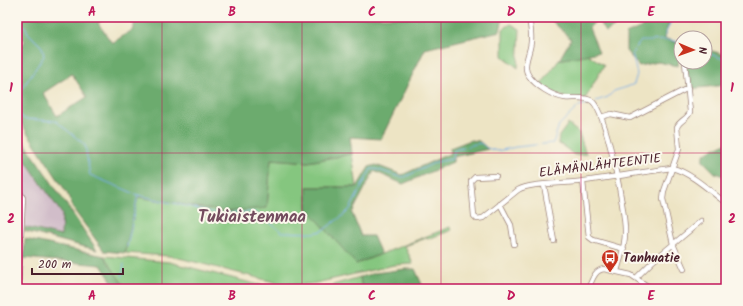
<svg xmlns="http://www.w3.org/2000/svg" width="743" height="306" font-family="Kalam,sans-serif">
  <rect width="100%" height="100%" fill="#fbf7ec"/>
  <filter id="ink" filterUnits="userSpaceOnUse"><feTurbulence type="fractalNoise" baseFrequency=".025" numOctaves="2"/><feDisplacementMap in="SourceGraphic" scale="8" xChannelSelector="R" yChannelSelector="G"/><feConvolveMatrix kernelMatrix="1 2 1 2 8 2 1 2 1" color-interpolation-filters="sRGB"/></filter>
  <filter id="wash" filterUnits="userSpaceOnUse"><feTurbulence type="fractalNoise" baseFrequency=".012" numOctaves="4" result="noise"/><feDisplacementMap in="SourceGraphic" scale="16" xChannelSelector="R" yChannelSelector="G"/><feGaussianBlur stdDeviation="0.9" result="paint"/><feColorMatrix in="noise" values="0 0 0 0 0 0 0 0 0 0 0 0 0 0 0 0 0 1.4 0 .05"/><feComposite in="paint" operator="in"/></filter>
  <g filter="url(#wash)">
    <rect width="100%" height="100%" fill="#ede4c4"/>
    <path fill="#d1bdc9" d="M17,148L62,214L61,236L17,225Z"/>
    <path fill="#85c67f" stroke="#687255" d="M511,24L520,29L518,68L503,56V29Z
      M587,54L604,65L585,99L564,97L540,86L559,60Z
      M568,124L579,133L586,154L574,155L567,149L558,143L559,136Z
      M352,154L357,187H307L356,264L450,227L452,230L428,239L426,238L405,246L413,264L394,265L316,283C303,285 291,285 278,283L183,259L169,256L125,253L138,197L267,208L271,159L308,162Z
      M104,256L169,262L275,289H126Z
      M360,277L362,289H319Z"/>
    <path fill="#6cab6e" stroke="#5b654c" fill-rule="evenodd" d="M17,17H107L98,23L112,43L134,29V17H503L500,31L425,49L381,139L350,137L352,154L308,162L271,159L267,208L226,212L138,197L125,253L104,251L74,210L67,193L17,117V48L25,42L17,32ZM72,74L87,97L57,116L43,93Z
      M548,17H627L626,19L606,32L597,20L589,28L599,52L559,60L571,39Z
      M644,17H671L664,38L680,44L678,66L658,62L639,66L626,51V34L646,25Z
      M705,49L726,55V85L689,89L686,62H705Z
      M17,131L97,250L24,231L25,227L61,236L62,214L17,148Z
      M471,140L479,141L488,149L453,157V162L403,184L374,171L352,213L361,236H373L381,254L356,264L307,208V187H357L369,167L376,165L402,175L451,153L450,148Z
      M726,143V177L715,173L702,160L705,153Z
      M25,239L104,256L126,289H117L101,265L24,258Z
      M405,269H415L424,289H362L360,277L375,273Z"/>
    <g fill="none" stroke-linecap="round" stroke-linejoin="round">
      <path stroke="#78aee7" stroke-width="1" d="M665,38V35L673,17
        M705,50L710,54L726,60
        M17,96L44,56L42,47L28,33L26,28L17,17
        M596,101L608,97L614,91L627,87L634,84L637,74L632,54L634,50L641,41C655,42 668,37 681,43
        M17,112L24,119L56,121L85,145L90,175L138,195L171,203
        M173,203L220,214L254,212L263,217L282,232L313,233L322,231L345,214L350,209L371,169C383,169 393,177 405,177L436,162L452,159L454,151L457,149L464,148L475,144L481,143L487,148L497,151L516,147L553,143L559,125L579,106L590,103
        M127,247L138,195
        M122,276L124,264"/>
    </g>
  </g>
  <g filter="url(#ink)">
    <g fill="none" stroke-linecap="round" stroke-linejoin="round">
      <defs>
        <path id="minor" d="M529,17C530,25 532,34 531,41C531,52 521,66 529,76C536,86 552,96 565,98C573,99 584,96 592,101C606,112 626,212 625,233C625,246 621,258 617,271
          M601,117L611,114L630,118L688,88
          M496,176L475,177L471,181L474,216L477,219L483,218L518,190C531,182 568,184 584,181C614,177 643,172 672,168C689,172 708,189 722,200
          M583,182L589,237L593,240L624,249
          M544,185L554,241
          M17,187L23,198L18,289
          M500,204L511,225L514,244
          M684,269L673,244L663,199L664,191L679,149L677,127C680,120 688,119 690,112L685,62
          M636,278L653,261L701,221
          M588,289C592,281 594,270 604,269L631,275L652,289"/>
      </defs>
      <use href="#minor" stroke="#9c8278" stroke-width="6"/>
      <use href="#minor" stroke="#fff" stroke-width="4.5"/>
    </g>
  </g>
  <path fill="none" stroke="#c2185b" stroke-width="1" stroke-opacity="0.55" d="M162,17V289M302,17V289M441,17V289M581,17V289M17,153H726"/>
  <defs>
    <symbol id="bus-pin" viewBox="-11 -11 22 30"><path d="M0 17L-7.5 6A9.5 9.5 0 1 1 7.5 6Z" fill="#c8321e" stroke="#fbf7ec"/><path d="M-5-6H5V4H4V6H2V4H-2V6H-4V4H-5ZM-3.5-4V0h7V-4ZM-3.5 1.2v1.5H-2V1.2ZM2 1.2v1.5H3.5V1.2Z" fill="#fff"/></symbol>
  </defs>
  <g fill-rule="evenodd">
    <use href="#bus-pin" x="600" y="248" width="20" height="27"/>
  </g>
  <g text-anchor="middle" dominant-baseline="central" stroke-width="4" stroke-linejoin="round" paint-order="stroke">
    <g font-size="13" fill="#4a1f2b" stroke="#fbf7ec">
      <text transform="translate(600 166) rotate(-7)">ELÄMÄNLÄHTEENTIE</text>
    </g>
    <g font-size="13" font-weight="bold" fill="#4a1f2b" stroke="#fbf7ec" text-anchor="start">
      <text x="623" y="258">Tanhuatie</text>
    </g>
    <g font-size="17" font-weight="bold" fill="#734b5e" stroke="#fbf7ec">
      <text x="252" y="217">Tukiaistenmaa</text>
    </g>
  </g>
  <rect width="743" height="306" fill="none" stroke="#fbf7ec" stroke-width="44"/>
  <g transform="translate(693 50) rotate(92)"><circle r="19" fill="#fbf7ec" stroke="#b4a19f"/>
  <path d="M0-3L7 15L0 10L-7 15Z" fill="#c8321e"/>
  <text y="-6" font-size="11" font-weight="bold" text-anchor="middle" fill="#4a1f2b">N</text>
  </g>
  <path d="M32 268v6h91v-6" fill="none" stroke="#4a1f2b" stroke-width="2"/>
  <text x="38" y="268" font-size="12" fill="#4a1f2b" stroke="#fbf7ec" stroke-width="3" paint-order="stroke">200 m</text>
  <rect x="22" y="22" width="699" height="262" fill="none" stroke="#c2185b" stroke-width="1.5"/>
  <g font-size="13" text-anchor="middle" font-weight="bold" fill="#c2185b">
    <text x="92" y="16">A</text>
    <text x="232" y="16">B</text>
    <text x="372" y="16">C</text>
    <text x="511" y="16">D</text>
    <text x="651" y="16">E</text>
    <text x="11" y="92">1</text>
    <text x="732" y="92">1</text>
    <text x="11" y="223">2</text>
    <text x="732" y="223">2</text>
    <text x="92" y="300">A</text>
    <text x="232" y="300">B</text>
    <text x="372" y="300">C</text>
    <text x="511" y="300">D</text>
    <text x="651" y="300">E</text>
  </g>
</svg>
